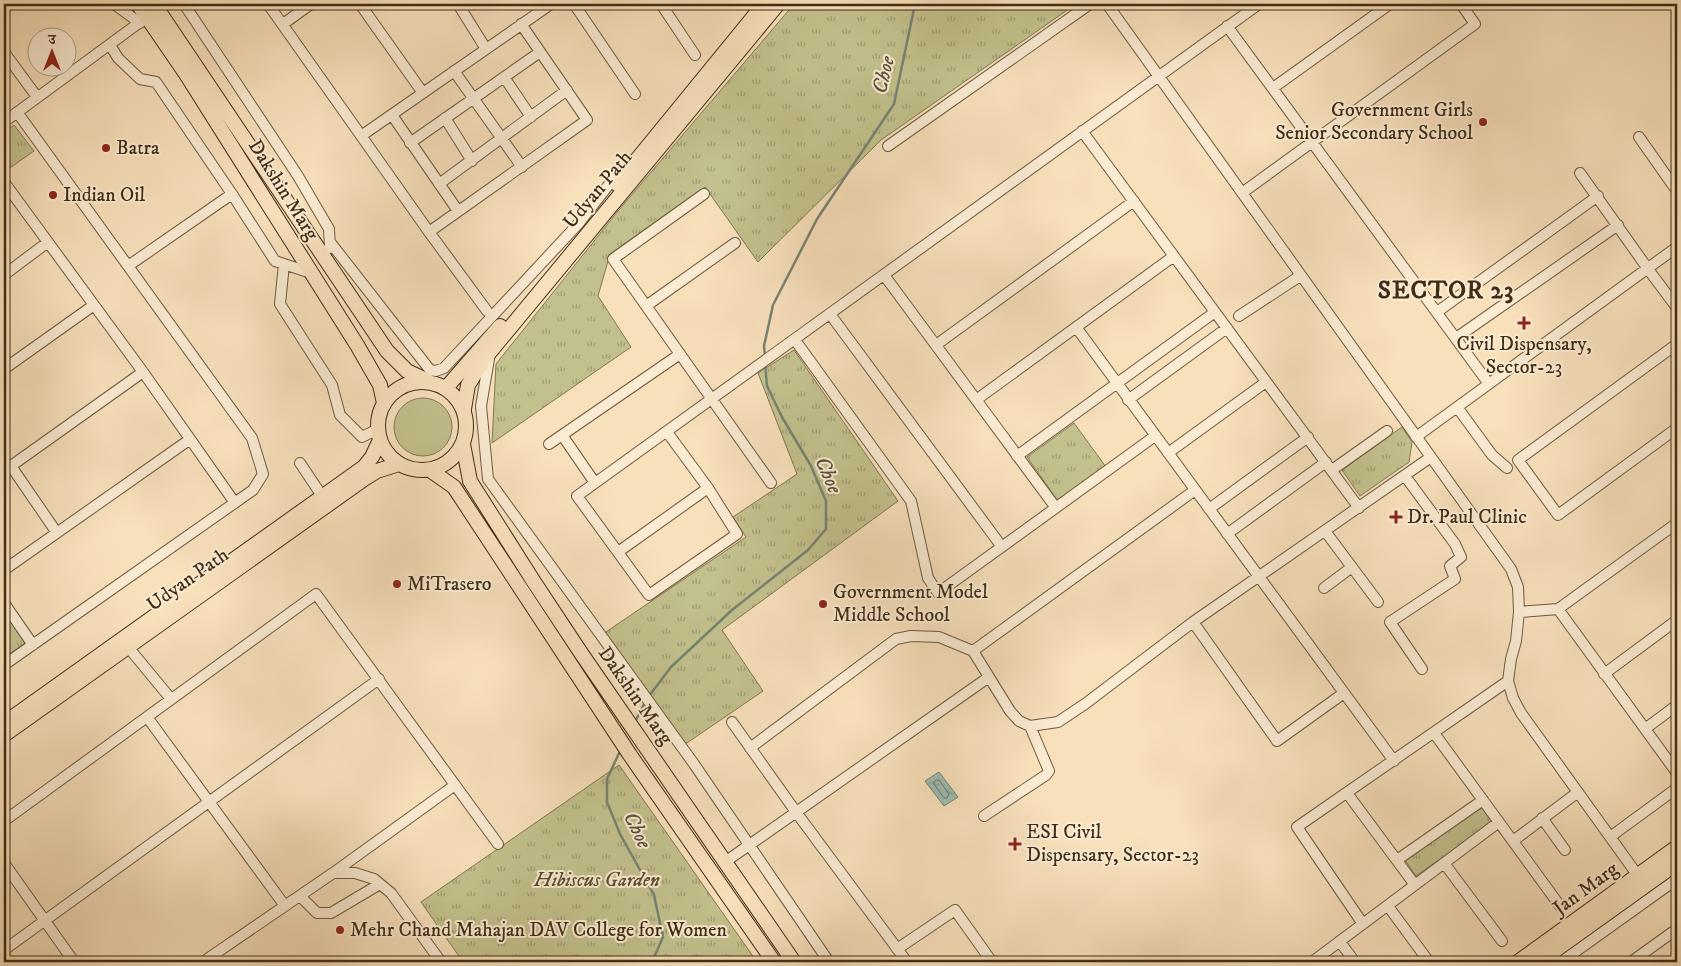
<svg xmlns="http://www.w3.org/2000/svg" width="1681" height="966" font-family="'IM FELL DW Pica','Noto Serif Devanagari',serif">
  <defs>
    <pattern id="grass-tufts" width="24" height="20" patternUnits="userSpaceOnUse" patternTransform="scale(1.25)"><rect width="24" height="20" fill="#c2c18d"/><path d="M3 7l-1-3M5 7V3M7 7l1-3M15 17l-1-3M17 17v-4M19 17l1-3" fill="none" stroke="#9f9d72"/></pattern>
    <pattern id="water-ripples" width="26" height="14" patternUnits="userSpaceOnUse" patternTransform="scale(1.25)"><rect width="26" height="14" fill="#9dbdb3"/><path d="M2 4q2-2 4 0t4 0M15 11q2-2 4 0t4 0" fill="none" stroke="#819a91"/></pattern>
  </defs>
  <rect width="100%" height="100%" fill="#f8e0bb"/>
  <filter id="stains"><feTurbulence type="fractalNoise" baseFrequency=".004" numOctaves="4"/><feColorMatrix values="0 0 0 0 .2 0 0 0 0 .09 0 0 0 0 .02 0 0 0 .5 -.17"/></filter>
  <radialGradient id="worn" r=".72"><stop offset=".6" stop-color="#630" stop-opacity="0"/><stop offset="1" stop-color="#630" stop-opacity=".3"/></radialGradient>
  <path fill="url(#grass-tufts)" stroke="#817752" d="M794,4H1076L881,140L758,262L705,187L610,254L598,296L631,347L492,443L496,364L618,211Z
    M14,125L34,151L4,172V132Z
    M794,350L898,501L722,630L763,691L681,747L603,634L746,537L733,517L797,474L758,373Z
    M1074,423L1106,467L1058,501L1027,457Z
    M1402,427L1412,442L1409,462L1360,496L1342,470Z
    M4,612L25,643L4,658Z
    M619,765L757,962H463L421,902Z
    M1482,806L1493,822L1416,876L1405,860Z"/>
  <path fill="#c2c18d" stroke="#817752" d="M394 427a29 29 0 1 1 58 0a29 29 0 1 1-58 0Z"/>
  <path fill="url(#water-ripples)" stroke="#788374" d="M939,772L958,797L944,806L925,781Z"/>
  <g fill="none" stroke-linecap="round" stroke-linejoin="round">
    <path stroke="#6e7564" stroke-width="1" d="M937,780H939L949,794L947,798H944L934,784V782Z"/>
    <path stroke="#788374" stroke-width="2.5" d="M765,357L764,346L773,305L817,219L894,104L915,4
      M649,696L671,667L732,610L808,550L826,529V501L811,466L782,417L767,386L765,363
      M635,722L645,702
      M621,749L607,779V802L620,834L654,895L663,937L652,962"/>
    <defs>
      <path id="minor" d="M114,4L140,23
        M184,4L298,176L329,229L330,248
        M268,4L429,232L487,311
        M360,4L423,93
        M458,4L486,49
        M574,4L635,94
        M661,4L695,55
        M1107,4L1511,569L1518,587L1519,612L1516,641L1511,659L1508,681L1513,698L1521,713L1641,880
        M283,24L311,4
        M1227,26L1489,384
        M110,45L118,58L140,79L156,82L232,194L275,261L311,273
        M4,52L37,97
        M454,71L522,167
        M504,77L531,117
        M1273,88L1390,4
        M392,115L458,211
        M445,118L472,161
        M4,122L147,17
        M1082,131L1359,508
        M361,136L551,4
        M1639,137L1677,191
        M410,143L540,52
        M888,146L1090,4
        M1580,173L1648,269L1677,308
        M4,182L143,372L235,503
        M439,184L567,90
        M1242,193L1475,24L1461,4
        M704,194L613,259L771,483
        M429,232L587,120L521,24
        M330,242L430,370L436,371L444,368L579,223L618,173
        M284,264L280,304L332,385L340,415L362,437L378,429
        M128,266L232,194
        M4,275L48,242
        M884,275L1056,508
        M646,306L735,243
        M1437,312L1598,196
        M830,314L1002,547
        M1239,316L1300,276
        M1076,327L1394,761
        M1456,338L1618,225
        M795,340L911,501L928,578L938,593L1155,436
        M1677,344L1518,460L1558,515L1677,428
        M936,345L1134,201
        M490,353L481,406L488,479L694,764L829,962
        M4,369L94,305
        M976,400L1174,256
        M1128,400L1227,328
        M1457,407L1492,455L1507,468
        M667,432L708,488L737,534L649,595L577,496L1259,4
        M562,435L595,483
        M1416,437L1677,247
        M549,444L680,354
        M1168,453L1266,382
        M1017,456L1215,312
        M300,463L322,496
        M11,466L57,533
        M1332,470L1387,431
        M4,471L143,372
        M1405,476L1455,544L1461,557L1450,566L1455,579L1390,622L1422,669
        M1209,509L1308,437
        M1325,531L1378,602
        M1227,534L1326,462
        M618,552L708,488
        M4,570L189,440
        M1324,588L1352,567
        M4,603L33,645
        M1558,609L1677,773
        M1519,612L1558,609L1677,523
        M1193,622L1277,741L1344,693
        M128,647L171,699
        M973,651L1195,490
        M4,665L253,490L263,474L252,438L17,112
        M1604,674L1677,620
        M147,717L285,906
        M732,722L796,812L907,962
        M1645,729L1677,705
        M1434,733L1560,906
        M750,748L896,639L911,636L939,637L973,651L1010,711L1019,721L1030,726L1058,722L1085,704L1193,622L1431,457
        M1347,793L1415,885
        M984,816L1046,775L1049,771L1030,726
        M1542,818L1565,850
        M4,821L316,594L498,844
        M1610,837L1677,788
        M1513,841L1578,792
        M1397,860L1483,800
        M725,862L989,677
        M4,863L74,962
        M1444,863L1502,941
        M333,873L455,785
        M300,896L317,913H331L380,884
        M1388,906L1429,962
        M1363,924L1297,827L1508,681
        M1340,942L1355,962
        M897,949L955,910L992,962
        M4,950L379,679
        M203,962L333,873H355L374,879L391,893L441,962
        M1312,962L1499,822
        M1561,962L1677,879
        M1631,962L1677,929"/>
      <path id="major" d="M138,4L186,74L357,345L380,385L384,403
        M154,4L387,351L407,371L428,381
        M617,184L764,4
        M378 426a44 44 0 1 1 88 0a44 44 0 1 1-88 0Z
        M446,388L500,326
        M464,409L468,385L485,358L778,4
        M463,444L470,481L534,582L581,653L794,962
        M430,470L454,487L630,755L774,962
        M6,722L364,467L372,457L380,440
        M4,735L364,479L377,471L399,464
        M1518,962L1677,847
        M1539,962L1677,863"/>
    </defs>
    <use href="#minor" stroke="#6e5a3f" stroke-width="12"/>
    <use href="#major" stroke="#402d16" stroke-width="16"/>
    <use href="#minor" stroke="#faebd3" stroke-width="10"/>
    <use href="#major" stroke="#f8e0bb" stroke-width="14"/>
  </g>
  <g fill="#8f2418" stroke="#faebd3" stroke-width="2">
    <circle cx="1483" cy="122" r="5"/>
    <circle cx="106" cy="148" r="5"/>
    <circle cx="53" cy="195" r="5"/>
    <path d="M1521.5 315.5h5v5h5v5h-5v5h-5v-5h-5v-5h5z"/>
    <path d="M1393.5 509.5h5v5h5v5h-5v5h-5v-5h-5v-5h5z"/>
    <circle cx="397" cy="584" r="5"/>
    <circle cx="823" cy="604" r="5"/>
    <path d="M1012.5 836.5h5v5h5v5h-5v5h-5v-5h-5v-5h5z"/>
    <circle cx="340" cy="930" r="5"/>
  </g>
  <g text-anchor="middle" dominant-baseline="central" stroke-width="4" stroke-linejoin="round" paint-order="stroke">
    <g font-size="20" fill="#402d16" stroke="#faebd3" text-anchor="start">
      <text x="1473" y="110" text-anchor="end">Government Girls<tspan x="1473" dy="23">Senior Secondary School</tspan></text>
      <text x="116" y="148">Batra</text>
      <text x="63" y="195">Indian Oil</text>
      <text x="1524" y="344" text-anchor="middle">Civil Dispensary,<tspan x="1524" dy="23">Sector-23</tspan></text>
      <text x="1407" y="517">Dr. Paul Clinic</text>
      <text x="407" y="584">MiTrasero</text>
      <text x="833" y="592">Government Model<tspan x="833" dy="23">Middle School</tspan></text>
      <text x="1026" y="832">ESI Civil<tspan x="1026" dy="23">Dispensary, Sector-23</tspan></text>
      <text x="350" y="930">Mehr Chand Mahajan DAV College for Women</text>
    </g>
    <g font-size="20" fill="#402d16" stroke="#faebd3">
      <text transform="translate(283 190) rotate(58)">Dakshin Marg</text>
      <text transform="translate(598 190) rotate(-50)">Udyan Path</text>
      <text transform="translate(188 580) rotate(-35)">Udyan Path</text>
      <text transform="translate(635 696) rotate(55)">Dakshin Marg</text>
      <text transform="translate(1586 889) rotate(-36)">Jan Marg</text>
    </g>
    <g font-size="20" font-style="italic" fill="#5a4b2e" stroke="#faebd3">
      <text x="597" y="880">Hibiscus Garden</text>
    </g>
    <g font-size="21" font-style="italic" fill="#57513d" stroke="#faebd3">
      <text transform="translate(884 75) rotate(-77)">Choe</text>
      <text transform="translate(828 475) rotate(66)">Choe</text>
      <text transform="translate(637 830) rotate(64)">Choe</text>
    </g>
    <g font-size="25" font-weight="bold" letter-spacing="1" fill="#402d16" stroke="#faebd3">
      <text x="1446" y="290">SECTOR 23</text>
    </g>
  </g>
  <rect width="1681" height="966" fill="none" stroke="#f8e0bb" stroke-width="20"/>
  <rect x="5" y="5" width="1671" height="956" fill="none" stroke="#402d16" stroke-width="2.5"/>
  <rect x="10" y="10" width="1661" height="946" fill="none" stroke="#402d16"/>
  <g transform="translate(52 52)"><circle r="24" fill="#faebd3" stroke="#b09f87"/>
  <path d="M0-4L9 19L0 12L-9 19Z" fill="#8f2418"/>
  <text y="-8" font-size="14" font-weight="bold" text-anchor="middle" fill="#402d16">उ</text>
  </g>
  <rect width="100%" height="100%" filter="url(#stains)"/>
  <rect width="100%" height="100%" fill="url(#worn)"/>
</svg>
